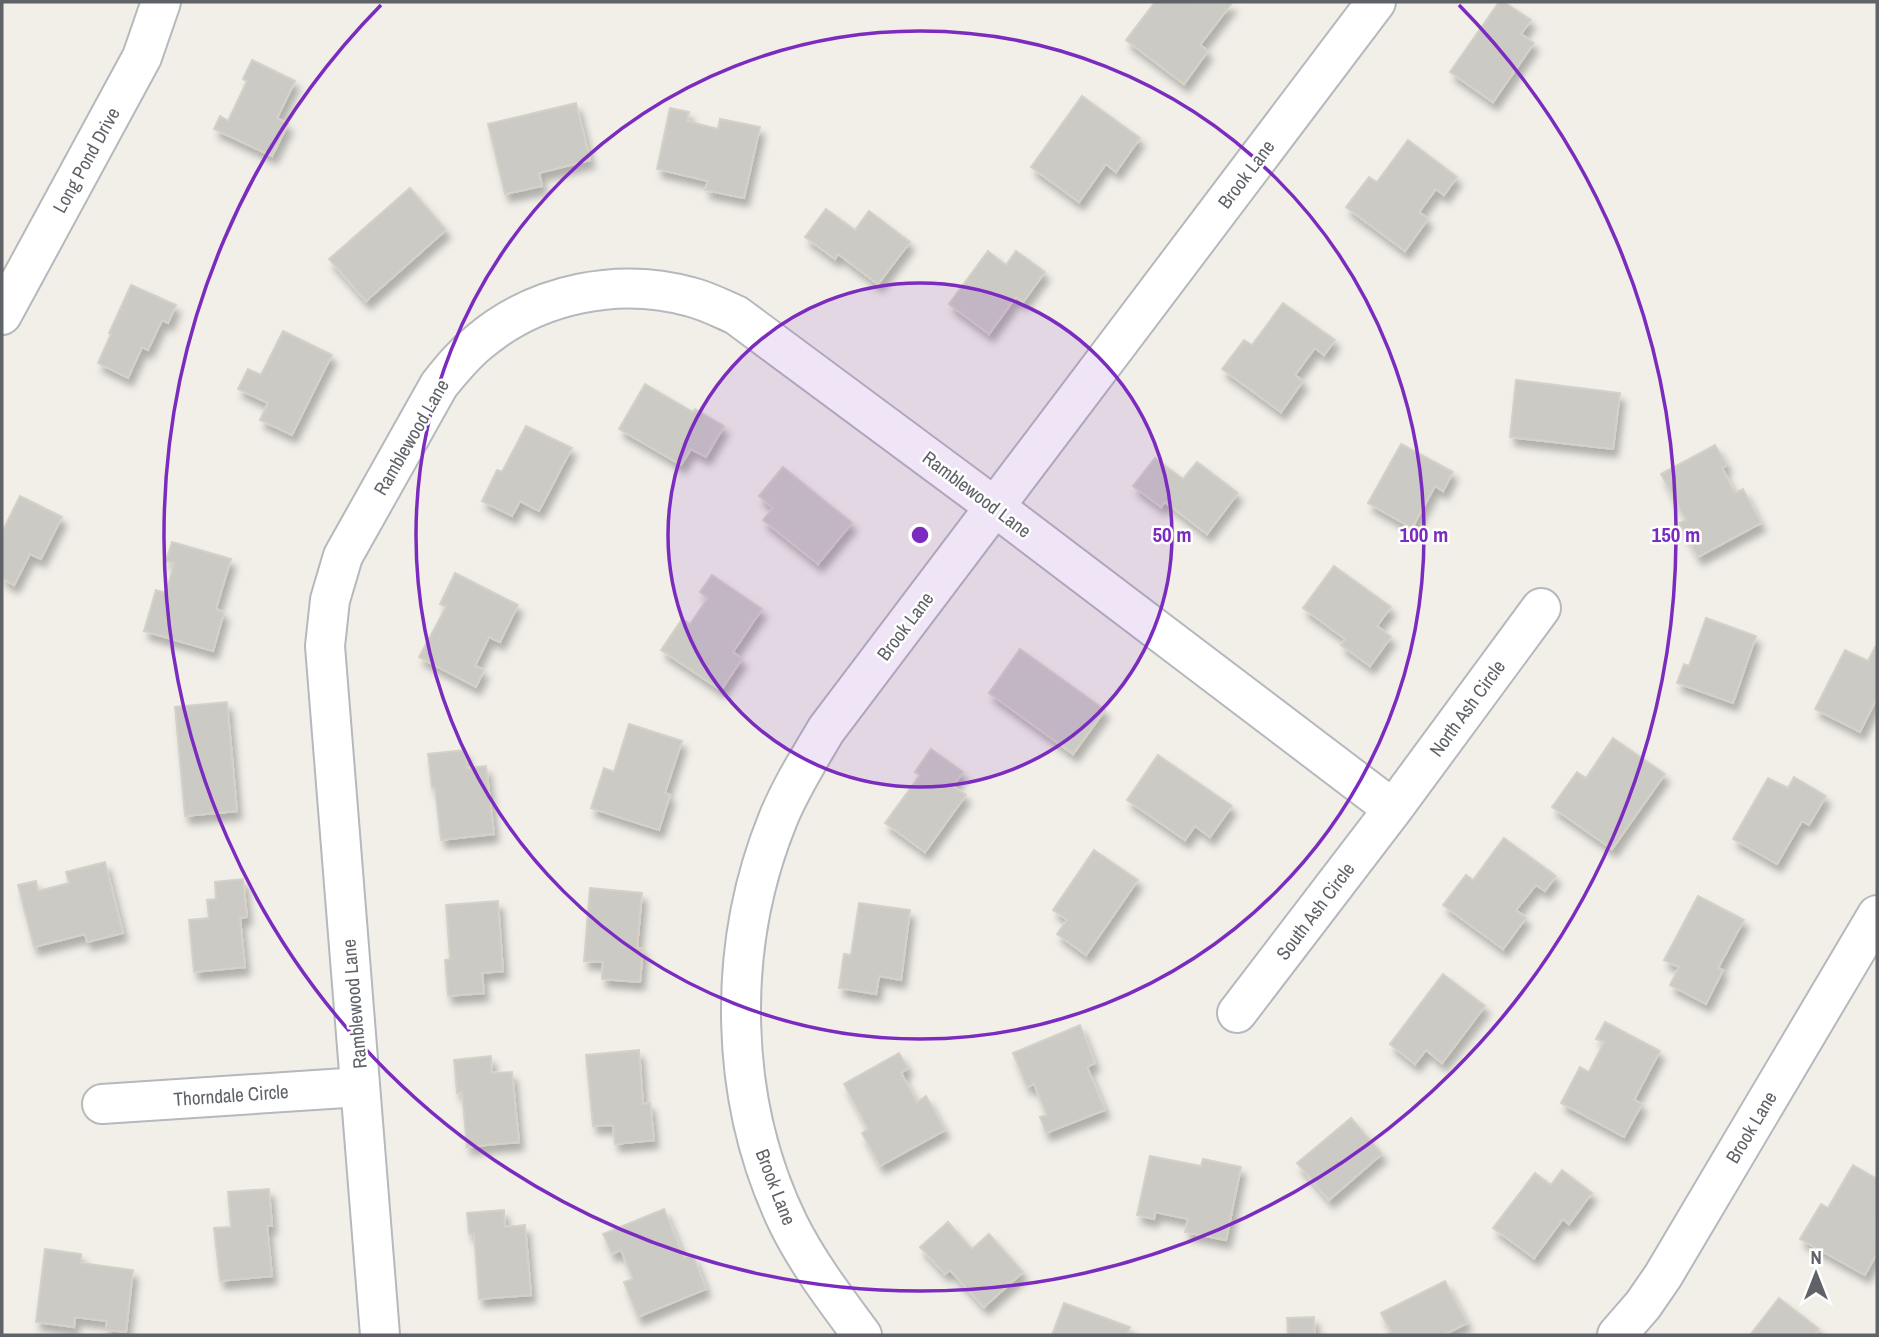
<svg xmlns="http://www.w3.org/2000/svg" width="1879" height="1337" font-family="'Archivo Narrow',sans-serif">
  <defs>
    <filter id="shadow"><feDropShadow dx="4.5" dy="8" stdDeviation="3.5" flood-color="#0004"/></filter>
  </defs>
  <rect width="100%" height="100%" fill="#f1efe8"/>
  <path fill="#cccac5" stroke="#d6d1c6" stroke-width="2" filter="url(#shadow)" d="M1155,2L1232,3L1200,45L1208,51L1184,84L1126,40Z
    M1499,2H1504L1531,20L1521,34L1534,43L1493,102L1450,72Z
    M252,60L295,81L277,118L288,124L272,156L214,129L220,116L228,121L247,81L243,79Z
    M1082,96L1140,138L1116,172L1106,164L1079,202L1031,167Z
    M576,103L590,160L539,173L542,186L505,194L488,124Z
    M670,108L689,112L687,121L718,129L720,119L760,127L744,198L705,190L708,181L657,169Z
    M1408,140L1457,177L1444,195L1436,189L1419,212L1428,219L1405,251L1346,207L1369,177L1377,182Z
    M410,188L446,230L366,301L329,259Z
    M826,209L855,230L869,211L910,242L878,284L838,254L835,259L805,237Z
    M988,251L1006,265L1016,251L1045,272L1023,302L1016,297L989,334L949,304Z
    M131,285L176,305L168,323L162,320L148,350L142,347L128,378L98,363L111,334L109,333Z
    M1283,303L1335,340L1324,355L1315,348L1295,375L1303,381L1281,412L1222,369L1244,340L1252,345Z
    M283,331L332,355L292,435L260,420L268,403L238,389L248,369L261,375Z
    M1516,380L1620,393L1613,449L1510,437Z
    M645,384L693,412L695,409L724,426L706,457L691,449L681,465L619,429Z
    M526,426L572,448L539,511L520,501L512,516L482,501L497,470L502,472Z
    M1401,444L1453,472L1443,491L1435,486L1412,528L1368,503Z
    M1715,445L1727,465L1722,468L1735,493L1743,489L1761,523L1698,557L1679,523L1686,520L1661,474Z
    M1155,458L1183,479L1197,462L1238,493L1207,534L1165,502L1161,507L1133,486Z
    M783,467L852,523L818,564L763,520L773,508L759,496Z
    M20,496L62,517L41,559L30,554L14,585L2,578V532Z
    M172,542L231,559L216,609L224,612L213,651L144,631L156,590L166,593L174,563L166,561Z
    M1334,566L1391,607L1377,626L1391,637L1370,666L1341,645L1345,639L1303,608Z
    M455,573L518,605L500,642L489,637L475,666L484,670L476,687L419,657L446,607L440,604Z
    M712,575L762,609L733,652L742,659L721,690L661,650L682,619L690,624L708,598L700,592Z
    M1706,618L1756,636L1733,703L1677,683L1684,664L1689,666Z
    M1875,647L1877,648V698L1860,732L1815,709L1845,650L1868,661Z
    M1020,649L1105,710L1073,754L989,693Z
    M227,702L237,811L185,816L175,707Z
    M629,724L682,741L665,793L670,795L659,830L591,808L604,768L614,772Z
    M1613,738L1665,774L1612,849L1552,807L1577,772L1586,778Z
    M931,749L963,772L953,786L966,795L925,852L885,823L920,775L915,772Z
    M465,750L467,768L486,766L494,834L441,840L435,788H432L428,754Z
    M1158,755L1232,806L1210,837L1195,826L1185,840L1127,800Z
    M1794,777L1826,796L1809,825L1802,821L1777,864L1733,839L1768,778L1788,788Z
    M1504,838L1556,876L1545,891L1536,885L1516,910L1526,918L1503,949L1443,905L1466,875L1473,880Z
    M1094,850L1138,880L1086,955L1057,934L1067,920L1053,910Z
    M105,862L123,933L87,942L85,934L34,947L18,885L36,881L38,891L69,883L66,872Z
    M243,879L247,917L240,918L245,967L194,972L189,920L209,918L207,900L216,899L215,882Z
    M590,888L642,893L637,948H643L640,982L602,979L603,962L584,961Z
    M1698,896L1744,920L1718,968L1723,970L1706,1004L1670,985L1679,967L1664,960Z
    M498,901L503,971L482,973L484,993L448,996L445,960L450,959L446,905Z
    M859,903L910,910L901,980L879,976L876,994L839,988L844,954L851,955Z
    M1443,974L1485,1006L1442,1063L1426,1050L1415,1064L1390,1044Z
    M1605,1022L1660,1051L1634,1100L1642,1104L1624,1137L1561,1103L1580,1067L1589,1072L1604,1042L1596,1039Z
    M1080,1025L1095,1063L1087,1067L1105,1110L1046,1133L1040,1117L1047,1115L1034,1084L1027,1087L1013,1053Z
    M639,1050L643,1104L650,1103L654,1140L615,1144L613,1125L593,1126L586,1055Z
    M899,1053L908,1068L901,1073L917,1102L926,1096L945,1130L880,1166L862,1133L868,1129L844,1084Z
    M491,1056L492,1073L512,1072L519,1142L467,1147L462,1092L457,1093L454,1060Z
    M1351,1118L1382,1154L1329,1200L1297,1163Z
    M1150,1156L1201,1166L1203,1159L1241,1167L1226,1240L1185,1232L1188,1219L1155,1212L1154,1219L1137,1215Z
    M1853,1165L1877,1179L1876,1237L1877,1253L1865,1275L1800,1239L1821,1204L1828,1208Z
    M1562,1170L1592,1193L1569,1224L1563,1219L1534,1258L1493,1228L1535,1173L1551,1185Z
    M269,1189L272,1226H267L272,1276L220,1281L214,1228L231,1227L228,1192Z
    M664,1209L684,1258L693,1255L706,1289L638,1317L624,1282L633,1279L621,1250L612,1254L603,1234Z
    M504,1210L505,1227L525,1225L531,1295L479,1299L474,1234H469L467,1213Z
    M948,1222L972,1249L989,1234L1023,1272L984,1307L950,1270L945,1274L920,1247Z
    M45,1249L81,1254V1263L133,1270L126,1332L106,1330L107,1321L75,1317L74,1327L36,1322Z
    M1445,1281L1467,1323L1444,1335H1386L1391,1332L1381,1313Z
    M1779,1298L1819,1329L1814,1335H1750Z
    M1064,1303L1130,1327L1127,1335H1052Z
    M1314,1317L1315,1335H1288L1287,1318Z"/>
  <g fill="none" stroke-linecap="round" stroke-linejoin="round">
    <defs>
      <path id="street" d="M2,315L142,57L161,2
        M1237,1013L1393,809L1541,608
        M102,1104L360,1087
        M380,1335L325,646L330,600L343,556L439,385C451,370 463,355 479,342C537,293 619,277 691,297C707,301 722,309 736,315L995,507L1393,809
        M862,1335C836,1300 809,1265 789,1225C728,1100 726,947 778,819C791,787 809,759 826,730L1376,2
        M1617,1335L1643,1305L1663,1276L1877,915"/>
    </defs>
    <use href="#street" stroke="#b5b8bc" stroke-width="42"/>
    <use href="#street" stroke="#fff" stroke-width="38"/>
  </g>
  <circle cx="920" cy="535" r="252" fill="#7b2cbf" fill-opacity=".12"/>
  <g fill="none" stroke="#7b2cbf" stroke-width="3.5">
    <circle cx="920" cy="535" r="252"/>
    <circle cx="920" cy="535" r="504"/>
    <path d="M1459 5A756 756 0 1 1 381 5"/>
  </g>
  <g text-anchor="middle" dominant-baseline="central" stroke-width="5" stroke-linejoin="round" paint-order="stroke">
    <g font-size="19" fill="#5f6368" stroke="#fff">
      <text transform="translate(86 160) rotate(-61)">Long Pond Drive</text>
      <text transform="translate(1246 174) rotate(-53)">Brook Lane</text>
      <text transform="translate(411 437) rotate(-60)">Ramblewood Lane</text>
      <text transform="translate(977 494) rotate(37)">Ramblewood Lane</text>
      <text transform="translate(905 626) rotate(-53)">Brook Lane</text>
      <text transform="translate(1467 708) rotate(-54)">North Ash Circle</text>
      <text transform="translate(1315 911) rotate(-53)">South Ash Circle</text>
      <text transform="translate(354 1004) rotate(-95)">Ramblewood Lane</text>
      <text transform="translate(231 1095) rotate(-4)">Thorndale Circle</text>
      <text transform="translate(1751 1127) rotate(-59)">Brook Lane</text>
      <text transform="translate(776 1187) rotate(69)">Brook Lane</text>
    </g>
  </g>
  <circle cx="920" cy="535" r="10" fill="#7b2cbf" stroke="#fff" stroke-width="3.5"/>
  <g font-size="21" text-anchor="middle" font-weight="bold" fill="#7b2cbf" stroke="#fff" stroke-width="5" stroke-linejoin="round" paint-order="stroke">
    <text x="1172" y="542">50 m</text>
    <text x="1424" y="542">100 m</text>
    <text x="1676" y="542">150 m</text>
  </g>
  <rect width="1879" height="1337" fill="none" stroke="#5f6368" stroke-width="7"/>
  <g transform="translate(1816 1274)" stroke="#ffffff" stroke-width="5" paint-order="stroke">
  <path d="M0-5L12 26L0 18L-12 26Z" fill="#5f6368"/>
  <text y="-10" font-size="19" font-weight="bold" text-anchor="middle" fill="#5f6368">N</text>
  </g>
</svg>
